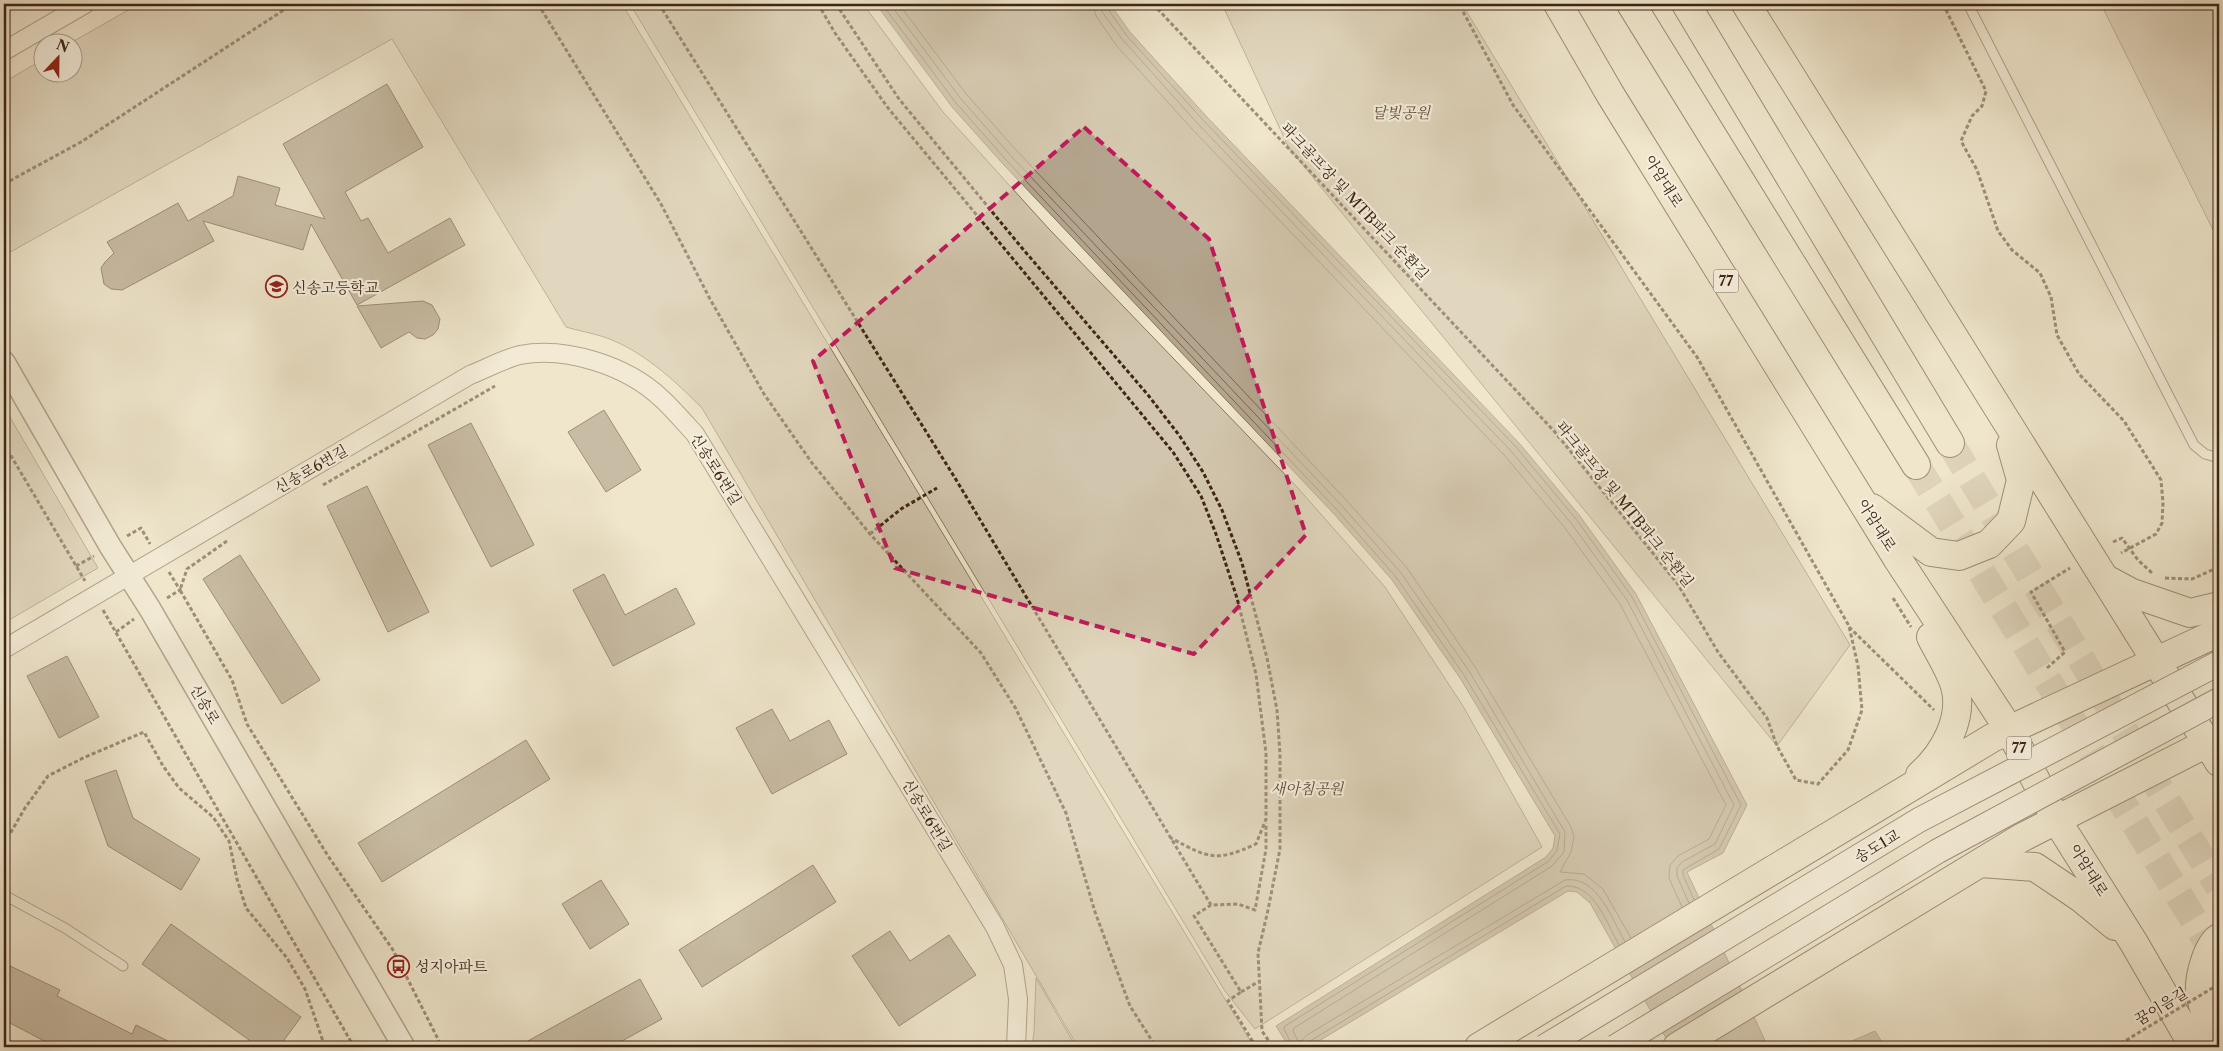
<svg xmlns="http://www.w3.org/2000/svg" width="2223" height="1051" font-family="'Libre Caslon Text','Noto Serif KR',serif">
  <rect width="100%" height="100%" fill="#efe6cc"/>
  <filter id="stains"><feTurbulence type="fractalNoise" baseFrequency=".004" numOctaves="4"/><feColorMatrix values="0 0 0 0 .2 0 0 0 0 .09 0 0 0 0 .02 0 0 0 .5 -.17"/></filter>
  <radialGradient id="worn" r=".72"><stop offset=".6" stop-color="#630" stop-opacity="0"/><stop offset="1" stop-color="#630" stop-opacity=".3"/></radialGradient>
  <path fill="#d1c5ad" stroke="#887560" d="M139,4H622L1254,1047H1078L702,408C674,380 642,350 604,337C592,333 579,331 566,327L392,39L5,255L4,82L42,60V72H72V42Z
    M630,4H863L943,112L1049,229L1298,488L1385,587L1463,706L1542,847L1255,1029L1225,991Z
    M1222,4H1462L1850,645L1777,746L1289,148Z
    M2101,4H2219V242Z
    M4,407L98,568L4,623Z
    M1036,978L1076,1047H1032L1034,1032Z"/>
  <path fill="#b3a48d" stroke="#84715d" d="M876,4H1110L1130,32L1207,117L1520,444L1580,516L1636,594L1747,805L1723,853L1687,872L1768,1047H1671L1590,903L1577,892L1568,891L1309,1047H1289L1276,1026L1546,857L1553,848L1555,836L1460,678L1392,580L1335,515L1003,164L952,107Z
    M1875,1031L1885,1047H1838Z"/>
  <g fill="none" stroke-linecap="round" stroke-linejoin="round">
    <path stroke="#786450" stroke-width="1" d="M882,4L956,103L1007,161L1338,511L1396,577L1464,675L1560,834L1557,850L1549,861L1285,1026L1284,1029L1293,1047
      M890,4L961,99L1011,156L1343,507L1401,573L1469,671L1565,832L1564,852L1552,866L1294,1028L1293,1031L1298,1041H1301L1307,1035L1565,880C1597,875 1612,919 1625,942
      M899,4L967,95L1017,151L1348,502L1407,568L1475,667L1571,827L1574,837L1571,852L1560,872L1584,874L1603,889L1631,938
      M1093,4L1096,16L1116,45L1193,130L1505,456L1565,528L1620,604L1726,805L1709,839L1678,856L1670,865L1669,878L1682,907
      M1100,4L1102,12L1122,39L1198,124L1511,451L1571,523L1627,600L1734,805L1715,844L1682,862L1677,868V876L1689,903
      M1106,4L1107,8L1127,36L1203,120L1516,447L1576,519L1632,597L1741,805L1719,849L1683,870V875L1694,900
      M1307,1047L1310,1041L1566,886C1595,885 1607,924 1619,945"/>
  </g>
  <path fill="#9a8974" stroke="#3e2514" d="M387,84L423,147L345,192L361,221L368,218L388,253L450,218L465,245L357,305L311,224L303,250L203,221L214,241L122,290L111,289L104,284L101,268L105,262L114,253L107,242L178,203L188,221L233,196L238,176L280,188L275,205L325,219L283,144Z
    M423,301L432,305L440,319L438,329L433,335L425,339L417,338L409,332L381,348L357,306Z
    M604,410L641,470L606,492L568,432Z
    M471,423L534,545L491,567L428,445Z
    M367,486L429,612L388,632L327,506Z
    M240,555L320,680L282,704L203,579Z
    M604,574L625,615L676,588L695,624L613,666L573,590Z
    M67,656L99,717L59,738L27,676Z
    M772,709L790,741L829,720L847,754L772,794L736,728Z
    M526,740L550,779L382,882L358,843Z
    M116,770L133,818L200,859L181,890L108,846L85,781Z
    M813,865L836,902L702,987L679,950Z
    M601,880L629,924L590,949L562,904Z
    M171,924L301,1017L279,1047H259L142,964Z
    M890,931L910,961L949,935L976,975L899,1026L852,956Z
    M4,963L60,990L57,996L132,1034L136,1025L180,1047H56L4,1020Z
    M640,979L662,1019L611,1047H517Z"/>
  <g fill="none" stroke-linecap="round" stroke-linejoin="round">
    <path stroke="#ccbfa7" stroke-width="28" stroke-dasharray="28 14" stroke-linecap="butt" d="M1950,443L2219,887
      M1916,465L2219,961"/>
    <defs>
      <path id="service" d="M1968,4L2194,445L2205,454L2219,458
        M4,895L65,928L123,966"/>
      <path id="minor" d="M4,51L85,4
        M4,649L470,375C486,369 503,359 520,355C566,346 627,366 661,398C673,409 684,422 695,434L995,927L1013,965L1018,999L1016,1047"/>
      <path id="tertiary" d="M4,362L110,546L150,609L404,1047"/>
      <path id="primary" d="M1558,4L1610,94L1897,558L2010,731L2056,819L2134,943L2194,1047
        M1746,4L2219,762
        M1872,508L1931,552L1959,556L1989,544L2011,521L2021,480L2011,445
        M2104,578L2132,593L2190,613L2219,606
        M1920,775C1944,754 1964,718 1955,686C1950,669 1939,653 1931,637
        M1981,863L2035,867L2081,898L2115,926
        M1479,1047L1992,738L2219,632
        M1677,1047L2021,838L2219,737
        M2217,1047C2212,1031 2202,1008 2200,991C2199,977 2207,946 2219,938"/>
      <path id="trunk" d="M1631,4L1916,465
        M1686,4L1950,443"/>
    </defs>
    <use href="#service" stroke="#6a5542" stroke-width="11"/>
    <use href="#minor" stroke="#6a5542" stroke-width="20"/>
    <use href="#tertiary" stroke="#6a5542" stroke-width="24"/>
    <use href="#primary" stroke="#3e2514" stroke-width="30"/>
    <use href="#trunk" stroke="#3e2514" stroke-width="30"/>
    <path stroke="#3e2514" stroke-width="3" stroke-dasharray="4 2.5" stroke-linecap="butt" d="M538,4L661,204L710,299L764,394L812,463L870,534L981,653L1016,709L1066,813L1095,912L1130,1006L1156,1047
      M659,4L955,478L1211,905
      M818,4L835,33L888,108L1173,452L1201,496L1216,534L1237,598L1256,674L1266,753V819L1256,844C1216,862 1210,859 1171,838
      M836,4L899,99L1022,248L1148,395L1179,435L1203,472L1222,510L1242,563L1267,658L1277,710L1280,754V849L1268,910L1258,953L1262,1031L1273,1047
      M1153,4L1554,431L1677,583L1718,652L1767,718L1777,746L1796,780L1818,784L1848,750L1862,710L1858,666L1849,626L1697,357L1513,105L1459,4
      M1943,4L1986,91L1982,106L1972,116L1961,141L1977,170L1998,231L2012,250L2040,273L2051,297L2057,335L2079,374L2124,421L2161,480L2163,503L2162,523L2156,534L2121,553
      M4,184L81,142L293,4
      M4,444L85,581
      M323,485L495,386
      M870,534L901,509L937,488
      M127,536L141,528L150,544
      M227,541L187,569L180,590L232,680L247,724L328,856L393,950L442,1047
      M2113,542L2122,538L2138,560L2152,573
      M76,566L94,556
      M2165,578L2192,579L2219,567
      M167,598L180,590L169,572
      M1893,598L1911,627
      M103,610L354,1047
      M1849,627L1934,710
      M116,632L134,619
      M2047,668L2065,652L2031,592L2070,568
      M4,844L25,808L48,776L83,758L144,732L163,766L179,788L213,817L229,841L237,879L246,908L287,958L305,989L325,1047
      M1241,992L1258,982
      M1256,1047L1228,1001L1241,992L1194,916L1211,905L1238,904L1255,910L1266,849V823"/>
    <use href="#service" stroke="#f5efde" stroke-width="9"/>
    <use href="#minor" stroke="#f5efde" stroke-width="18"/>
    <use href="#tertiary" stroke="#f5efde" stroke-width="21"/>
    <use href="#primary" stroke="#efe6cc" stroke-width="28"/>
    <use href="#trunk" stroke="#efe6cc" stroke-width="28"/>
    <defs>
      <path id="secondary-bridge" d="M1544,1047L1919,820L2219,663
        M1615,1047L1938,851L2219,700"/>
    </defs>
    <use href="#secondary-bridge" stroke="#3e2514" stroke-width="26" stroke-linecap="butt"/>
    <path stroke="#3e2514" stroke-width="3" stroke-dasharray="4 2.5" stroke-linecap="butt" d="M2115,1047L2219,984"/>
    <use href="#secondary-bridge" stroke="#f5efde" stroke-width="24"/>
  </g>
  <path d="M0 0H2223V1051H0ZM1084,127L1209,239L1306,535L1194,654L895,568L813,361Z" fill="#efe6cc" fill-opacity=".55" fill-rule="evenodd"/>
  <path fill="none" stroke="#c2185b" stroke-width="4" stroke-dasharray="10 6" stroke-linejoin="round" d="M1084,127L1209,239L1306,535L1194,654L895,568L813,361Z"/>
  <defs>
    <symbol id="school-ring" viewBox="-11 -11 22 22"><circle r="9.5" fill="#f5efde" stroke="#8f2418" stroke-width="1.5"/><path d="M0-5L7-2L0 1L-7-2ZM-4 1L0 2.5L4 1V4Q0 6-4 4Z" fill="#8f2418"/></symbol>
    <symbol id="bus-ring" viewBox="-11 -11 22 22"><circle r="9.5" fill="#f5efde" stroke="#8f2418" stroke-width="1.5"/><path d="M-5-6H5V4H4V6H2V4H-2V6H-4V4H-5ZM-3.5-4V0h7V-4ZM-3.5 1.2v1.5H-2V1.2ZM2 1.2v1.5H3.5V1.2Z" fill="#8f2418"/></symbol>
  </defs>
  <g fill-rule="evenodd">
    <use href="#school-ring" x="264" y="274" width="25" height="25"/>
    <use href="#bus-ring" x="386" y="954" width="25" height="25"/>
  </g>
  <g text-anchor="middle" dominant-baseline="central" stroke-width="4.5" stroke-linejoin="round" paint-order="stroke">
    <g fill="#f5efde" stroke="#756251" stroke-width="1">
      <rect x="1713.5" y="269.5" width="25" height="23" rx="4"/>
      <rect x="2006.5" y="736.5" width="25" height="23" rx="4"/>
    </g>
    <g font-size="14" font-weight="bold" fill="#3e2514">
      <text x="1726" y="281">77</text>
      <text x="2019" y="748">77</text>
    </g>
    <g font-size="15" font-style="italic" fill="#634d3a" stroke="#f5efde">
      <text x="1401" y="112">달빛공원</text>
      <text x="1307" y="788">새아침공원</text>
    </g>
    <g font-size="15" fill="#3e2514" stroke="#f5efde">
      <text transform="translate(1664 181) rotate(58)">아암대로</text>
      <text transform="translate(1355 201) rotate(47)">파크골프장 및 MTB파크 순환길</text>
      <text transform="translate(311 469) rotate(-30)">신송로6번길</text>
      <text transform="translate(716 469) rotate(58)">신송로6번길</text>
      <text transform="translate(1625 504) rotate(51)">파크골프장 및 MTB파크 순환길</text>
      <text transform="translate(1877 525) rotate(58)">아암대로</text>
      <text transform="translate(205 704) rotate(60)">신송로</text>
      <text transform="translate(927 815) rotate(59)">신송로6번길</text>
      <text transform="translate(1877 846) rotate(-31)">송도1교</text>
      <text transform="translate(2089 870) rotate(58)">아암대로</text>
      <text transform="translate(2161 1006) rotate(-31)">꿈이음길</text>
    </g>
    <g font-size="15" fill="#3e2514" stroke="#f5efde" text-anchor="start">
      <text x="292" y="287">신송고등학교</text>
      <text x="415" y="966">성지아파트</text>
    </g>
  </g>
  <rect width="2223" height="1051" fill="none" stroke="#efe6cc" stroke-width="20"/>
  <rect x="5" y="5" width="2213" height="1041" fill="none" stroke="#3e2514" stroke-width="2.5"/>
  <rect x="10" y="10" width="2203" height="1031" fill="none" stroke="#3e2514"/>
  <g transform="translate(58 58) rotate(22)"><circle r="24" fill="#f5efde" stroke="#ac9e8d"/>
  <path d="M0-4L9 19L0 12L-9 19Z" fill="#8f2418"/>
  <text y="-8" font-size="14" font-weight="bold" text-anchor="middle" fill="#3e2514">N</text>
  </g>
  <rect width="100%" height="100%" filter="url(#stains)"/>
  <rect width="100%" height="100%" fill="url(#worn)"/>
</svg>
